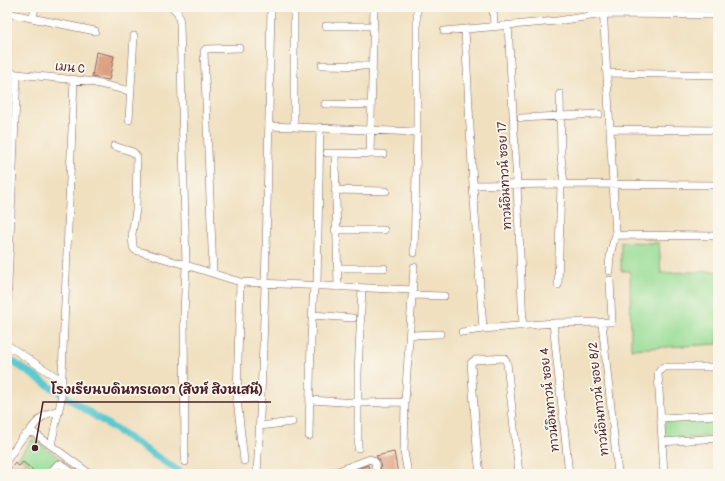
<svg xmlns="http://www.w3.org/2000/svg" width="725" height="481" font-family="Pangolin,'Playpen Sans Thai',sans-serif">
  <rect width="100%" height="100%" fill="#fbf7ec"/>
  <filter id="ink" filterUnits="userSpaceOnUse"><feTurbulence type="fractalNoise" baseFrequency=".025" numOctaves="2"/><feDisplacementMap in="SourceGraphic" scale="8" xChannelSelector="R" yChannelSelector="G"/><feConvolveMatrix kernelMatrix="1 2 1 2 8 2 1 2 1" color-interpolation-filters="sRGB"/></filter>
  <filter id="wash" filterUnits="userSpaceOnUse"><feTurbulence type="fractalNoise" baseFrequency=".012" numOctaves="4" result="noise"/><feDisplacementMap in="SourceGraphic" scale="16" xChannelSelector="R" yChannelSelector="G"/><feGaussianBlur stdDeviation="0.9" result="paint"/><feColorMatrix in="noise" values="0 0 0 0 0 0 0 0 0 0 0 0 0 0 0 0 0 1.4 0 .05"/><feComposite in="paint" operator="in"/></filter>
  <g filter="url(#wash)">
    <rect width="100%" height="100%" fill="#f0e0c0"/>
    <path fill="#e5d1b4" d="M314,7H359V11H314Z
      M31,437L82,474H7V470Z"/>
    <path fill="#99dd96" stroke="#727e60" d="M621,242L659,243L661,273L718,271V344L631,349L630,271H621Z
      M718,417V436L663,439L662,420Z
      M33,439L60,458L47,474H44L19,457Z"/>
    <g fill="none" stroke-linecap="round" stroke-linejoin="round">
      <path stroke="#5bc8d1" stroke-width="7" d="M7,358L183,474"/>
    </g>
    <g id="blocks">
      <path fill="#dd9c7d" d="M96,52L114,56L109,80L92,77Z
        M394,452L398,474H381L380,461L376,456Z
        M23,462L33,470L30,474H7L15,463L19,466Z
        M368,465L371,474H344Z"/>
    </g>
  </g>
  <g filter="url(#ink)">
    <use href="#blocks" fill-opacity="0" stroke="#84635f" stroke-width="1"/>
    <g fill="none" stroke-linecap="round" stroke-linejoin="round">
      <defs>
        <path id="minor" d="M172,7L178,13L180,23L186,265L240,282L413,290
          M493,7L494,26
          M603,7L616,235C611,247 609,258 609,271
          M7,13L95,31
          M33,18L35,7
          M508,25L517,184L523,326
          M326,26H374
          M465,30L473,185L483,329
          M444,31L557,21L604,14L718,15
          M322,65L372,66
          M7,71L17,74L87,81L130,91
          M608,73L718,75
          M560,94L561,156L564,184
          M325,104L371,105
          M521,118L599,114
          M129,120L134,36
          M269,126L417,132
          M294,127V7
          M611,129L718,130
          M114,146L133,152L137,157L136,210L132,234L133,247L135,250L186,265L184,316L185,462
          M327,153L383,154
          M335,154L338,287
          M370,154L374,7
          M473,185L564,184L718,185
          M335,190L386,191
          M335,230H384
          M616,235L718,236
          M414,253L417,132V7
          M338,268H384
          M213,273L204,51L206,49L239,48
          M240,282L237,399L244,461
          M558,285L561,184
          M317,286L320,127
          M413,295L444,296
          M7,307L17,74
          M312,315L353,318
          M553,323L569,474
          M602,323L618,474
          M462,332L483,329L553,323L612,322L610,280
          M410,335L440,334
          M7,345L61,380
          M237,399L261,398
          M310,400L358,403L405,402
          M661,418L718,415
          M260,426L292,422
          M29,432C38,420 44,412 59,411
          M309,436L311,339L314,286
          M662,442L718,438
          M51,445L61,400L74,79
          M358,448V373L362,288
          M7,460L22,438L29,432L34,433L90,474
          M49,474L58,464L62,465L74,474
          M257,474C266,318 268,163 271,7
          M330,474L370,459L375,462L376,474
          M408,474L404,452L405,402L414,267
          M480,474L477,448L471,363L475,360L504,358L507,363L519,474
          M664,474L658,373L663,367H718"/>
      </defs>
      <use href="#minor" stroke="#84635f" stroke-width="8"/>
      <use href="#minor" stroke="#fff" stroke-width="7"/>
    </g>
  </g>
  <g text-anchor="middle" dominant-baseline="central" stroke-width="3.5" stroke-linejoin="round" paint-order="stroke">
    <g font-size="12" fill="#4a1f2b" stroke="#fbf7ec">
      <text transform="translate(70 68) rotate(6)">เมน C</text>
      <text transform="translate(505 176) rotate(-93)">ทาวน์อินทาวน์ ซอย 17</text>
      <text transform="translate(599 399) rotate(-96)">ทาวน์อินทาวน์ ซอย 8/2</text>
      <text transform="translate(550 400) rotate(-96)">ทาวน์อินทาวน์ ซอย 4</text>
    </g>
  </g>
  <path fill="none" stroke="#4a1f2b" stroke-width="1.5" d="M35 448L43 402H271"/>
  <circle fill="#4a1f2b" stroke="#fbf7ec" stroke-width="1.5" cx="35" cy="448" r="4"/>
  <g font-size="13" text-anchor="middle" font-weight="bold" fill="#4a1f2b" stroke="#fbf7ec" stroke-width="3.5" stroke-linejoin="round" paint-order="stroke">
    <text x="157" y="394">โรงเรียนบดินทรเดชา (สิงห์ สิงหเสนี)</text>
  </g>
  <rect width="725" height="481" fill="none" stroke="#fbf7ec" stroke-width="24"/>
</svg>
